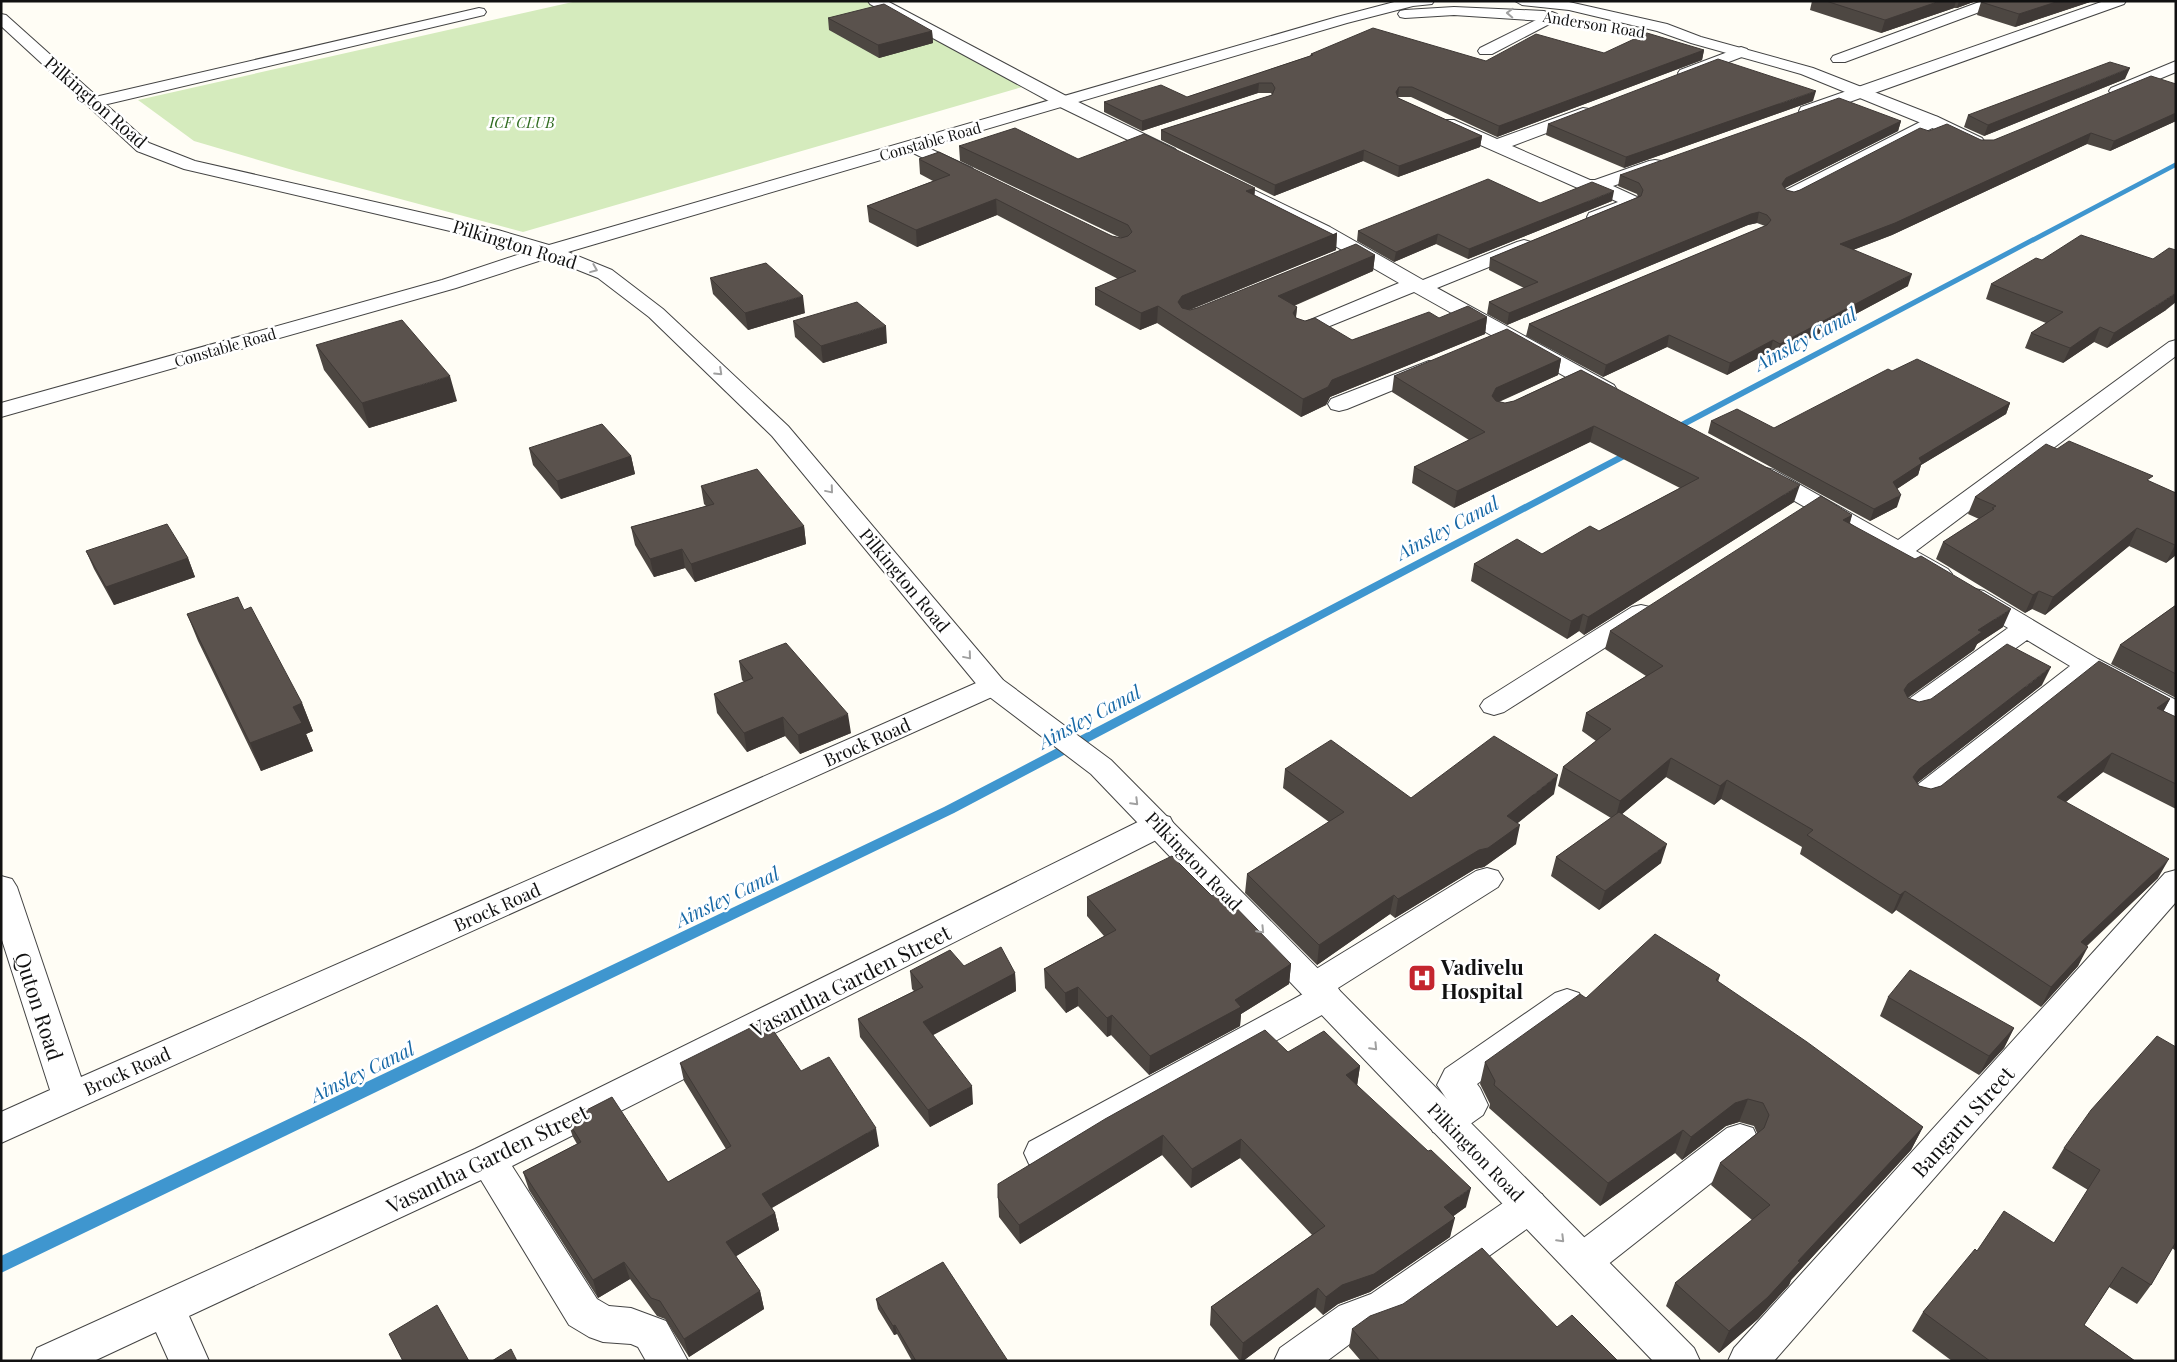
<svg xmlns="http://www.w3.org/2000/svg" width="2177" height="1362" font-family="'Playfair Display',serif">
  <rect width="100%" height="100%" fill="#fffdf5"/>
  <path fill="#d5ebbd" d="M577,1H869L1036,83L523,232L296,171L194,141L138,100Z"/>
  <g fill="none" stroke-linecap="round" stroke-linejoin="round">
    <path fill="#3f96cf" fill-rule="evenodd" d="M2176,162V167L1673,433H1665L1664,431Z
      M1634,447L1639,450L1638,452L954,813L1,1273V1256L944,807Z"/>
    <defs>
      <path id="minor" d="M868,1H887L1070,98L1175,149L1178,153L1175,157L1169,158L1163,157L1058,106L870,4Z
        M1982,1H2003L2001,4L1845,62H1833L1831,59L1833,56Z
        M2104,1H2126L2124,4L1813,115H1801L1799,111L1801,107Z
        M479,8L484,9L486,12L484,15L95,107L89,106L87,102L89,98L95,97Z
        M1552,12L1557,14L1560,17L1557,20L1492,54H1480L1478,51L1480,48Z
        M1741,47L1747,49L1749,52L1747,55L1692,76H1680L1678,73L1680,70Z
        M2176,61V72L2123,94H2111L2109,91L2111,88Z
        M1583,108L1589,109L1591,113L1589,117L1512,146L1590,180H1595L1649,161L1655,160L1661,161L1664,165L1661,169L1613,186L1637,197L1639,201C1631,213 1604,225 1589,221L1587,217L1589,213L1618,202L1593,191L1580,189L1442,128L1439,124L1442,120H1454L1497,139Z
        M1932,116L1938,117L1940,121L1938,125L1796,199L1790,201L1784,199L1781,195L1784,191Z
        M913,141L972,168L975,172L972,176L966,177L960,176L907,150L904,146L907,142Z
        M1221,174L1330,227L1423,280L1517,242L1524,240L1531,242L1534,246L1531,250L1437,288L1614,385L1617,390L1614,395L1606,397L1598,395L1414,292L1310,334L1303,336L1296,334L1293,330L1296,326L1399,283L1316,235L1215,183L1212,179L1215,175Z
        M2176,340V356L1916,551L1948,569L1952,574L1948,579L1939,582L1930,579L1758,480L1754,475L1758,470L1766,468L1774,470L1898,540L2169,342Z
        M1429,361L1437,362L1440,367L1437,372L1347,409L1339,411L1331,409L1328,404L1331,399Z
        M1975,589L1984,591L2098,659L2176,700V721L2166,719L2090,677L1932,803L1922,806L1912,803L1907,796L1912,789L2070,666L2027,640L1922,716L1912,719L1902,716L1898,710L1902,704L2008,628L1966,603L1962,597L1966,591Z
        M1641,605L1650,607L1654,613L1650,619L1504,712L1494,715L1484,712L1480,706L1484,700L1632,607Z
        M993,677L1003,680L1007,686L1003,692L1,1143V1112L50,1090L1,937V876L12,879L17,887L81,1077L983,680Z
        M1159,814L1170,817L1174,825L1170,833L512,1166L597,1299L609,1306L631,1308L666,1321L688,1361H646L638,1347L631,1344L603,1342L589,1337L569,1325L481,1180L189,1316L209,1361H169L156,1332L94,1361H31L37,1348L475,1149L1148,817Z
        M1487,868L1498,871L1503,879L1498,887L1338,988L1343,997L1338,1006L1055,1164L1042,1168L1029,1164L1024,1153L1029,1142L1303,994L1298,986L1303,977L1476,871Z
        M2176,870V902L1774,1361H1728L1734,1348L2165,873Z
        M1567,989L1579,993L1584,1002L1579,1011L1477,1084L1480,1088L1488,1105L1483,1115L1459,1132L1446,1136L1433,1132L1428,1121L1433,1110L1448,1101L1437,1085L1445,1069L1555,993Z
        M1740,1124L1753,1128L1758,1139L1753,1150L1597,1273L1583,1278L1569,1273L1564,1261L1569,1249L1727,1128Z
        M1529,1190L1542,1194L1548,1206L1542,1218L1398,1321L1366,1332L1327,1361H1274L1280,1348L1339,1306L1371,1294L1516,1194Z"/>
      <path id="tertiary" d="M1398,1H1434L1432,4L1413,6L1347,23L568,252L612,270L663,309L788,426L1003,680L1111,760L1694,1348L1700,1361H1653L1091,774L983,692L772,436L649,317L598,278L548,258L456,288L1,417V403L442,280L529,251L493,241L184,169L137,151L1,26V14L6,15L149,143L195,161L498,230L549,245L1337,17Z
        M1515,1L1569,2L1667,24L1701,37L1813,68L1938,117L1982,138L1985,142L1982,146L1976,147L1970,146L1926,125L1801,74L1691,43L1657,31L1569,10L1522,5Z
        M1454,7L1544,11L1549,13L1552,16L1549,19L1544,21L1454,15L1405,18L1400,17L1398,14L1400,11L1405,10Z"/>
    </defs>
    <use href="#minor" stroke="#444" stroke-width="2"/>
    <use href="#tertiary" stroke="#444" stroke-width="2"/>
    <use href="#minor" fill="#fff" fill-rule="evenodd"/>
    <use href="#tertiary" fill="#fff" fill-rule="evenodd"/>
  </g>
  <path fill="#4d4742" d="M1812,1H1976L1957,8H1954L1881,33L1810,10Z
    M1984,1H2093L2015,27L1977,15L1981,2Z
    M828,18L932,31L933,43L879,58L829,30Z
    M1704,50L1702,60L1497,137L1411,97H1398V98L1482,136L1480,147L1398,177L1363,161L1274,196L1161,140V130L1272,95L1271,93H1258L1142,131L1104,112V102L1187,97L1310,56L1311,54L1486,61L1604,53Z
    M2125,79L1984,136L1964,127L1968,115Z
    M2176,84V121L2110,151L2087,144L1892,235L1853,250L1908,286L1777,356L1770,352L1727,375L1667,347L1603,377L1526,336L1529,324L1765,226L1757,223L1748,225L1507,325L1487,314L1489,302L1524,288L1489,270L1490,258L1638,197L1637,194L1618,186L1620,175L1901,121L1898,131L1785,188L1786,190L1794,192L1800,190L1929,131L1981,140H1994Z
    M1813,101L1624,168L1546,135L1548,124Z
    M959,146L1078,159L1255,188L1254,195L1334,235L1337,233L1336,250L1190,310L1375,255L1373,271L1294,306L1297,307L1296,318L1352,340L1439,318L1487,317L1485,334L1330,397L1326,405L1301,417L1157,323L1140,330L1095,305V288L1118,279L997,215L917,247L869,222L867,206L933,181L920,174L919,159L1112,236L1121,238L960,161Z
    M1612,201L1468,259L1436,244L1394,262L1357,241L1358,231L1540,203Z
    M710,278L805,313L748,330L713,294Z
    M1991,284L2166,310L2107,348L2094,342L2063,363L2025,348L2031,333L2046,323L1986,299Z
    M793,321L887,343L823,363L795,337Z
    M316,345L457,401L369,428L324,370Z
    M1561,359L1558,375L1499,402L1505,403L1514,401L1581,370L1794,502L1584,635L1579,631L1567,639L1471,581L1474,564L1542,554L1599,531L1680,488L1590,442L1454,508L1412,483L1414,467L1469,440L1392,392L1394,376Z
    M1892,371L2010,403L2006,414L1921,465L1918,475L1897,489V507L1870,521L1708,433L1711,421L1774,428Z
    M529,448L631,456L635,474L561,499L533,465Z
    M2057,449L2150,482L2176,493V555L2166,563L2129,546L2045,615L2032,609L2025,613L1936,559L1943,542L1979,519L1968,514L1975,497Z
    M701,486L804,526L806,544L695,582L685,568L654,577L635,545L631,527L706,506L704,504Z
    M1852,515L1850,523L2003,627L1977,644L1974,650L1908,698L1919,702L2042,685L1917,783L1919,786L1931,789L1941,786L2170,699L2163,711L2176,717V809L2103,772L2066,802L2158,878L2087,946L2078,966L2041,1007L1896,910L1892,914L1800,854L1802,847L1721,799L1714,805L1666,777L1622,814L1661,863L1599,910L1551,876L1556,857L1611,818L1558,786L1563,767L1596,741L1582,731L1586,713L1646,676L1605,649L1610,631Z
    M86,551L188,558L195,577L114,605L94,569Z
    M2176,605V698L2111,664L2120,645Z
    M244,610L302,703L313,731L306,734L313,751L261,771L198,641L187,614Z
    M739,661L851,733L800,754L785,736L747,752L717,713L714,694L744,682L742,680Z
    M1285,769L1411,798L1554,794L1517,823L1516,844L1484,867L1475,869L1395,918L1390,914L1317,965L1245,893L1247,874L1329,822L1283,788Z
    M1212,896L1291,964L1289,984L1241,1014L1240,1026L1149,1075L1111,1035L1107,1037L1078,1006L1066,1013L1045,988L1044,969L1104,936L1087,916V897Z
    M964,966L1015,973L1016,991L932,1035L973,1104L930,1127L860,1037L858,1019L914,991L912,989L910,971Z
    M1720,975L1718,982L1923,1127L1911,1150L1791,1280L1789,1285L1758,1319L1719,1353L1666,1306L1675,1283L1752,1220L1711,1185L1720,1163L1757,1133L1754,1126L1739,1122L1726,1126L1682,1160L1675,1153L1600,1206L1489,1108L1490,1104L1480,1084L1485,1062L1586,998Z
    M1888,997L2014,1028L2004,1048L1979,1075L1880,1016Z
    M2176,1047V1251L2172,1248L2151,1285L2137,1304L2109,1287L2084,1325L2135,1361H1952L1912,1331L1923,1312L1977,1251L2054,1243L2088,1190L2052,1168L2064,1148Z
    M1288,1052L1360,1066L1357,1085L1466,1207L1453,1216L1450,1237L1370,1292L1338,1304L1323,1315L1315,1307L1243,1361H1240L1210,1325L1211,1307L1312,1235L1240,1158L1191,1188L1162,1155L1020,1244L999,1217L998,1198Z
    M680,1063L801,1071L879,1146L772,1208L775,1213L779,1230L736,1256L760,1291L764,1309L689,1357L665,1319L657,1316L630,1279L598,1298L529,1190L523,1172L577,1144L573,1137L567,1120L668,1182L726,1149L684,1081Z
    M876,1299L1008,1361H912L897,1334L894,1335L878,1309Z
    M1557,1327L1618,1361H1361L1349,1347L1352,1329Z"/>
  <path fill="#3f3936" d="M1940,1H1956L1954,8L1881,33L1885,20Z
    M1959,1H1976L1957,8Z
    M2059,1H2093L2015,27L2019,14Z
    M932,31L933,43L879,58L878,45Z
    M1704,50L1702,60L1497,137L1499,126Z
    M2130,68L2125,79L1984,136L1988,125Z
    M1259,83L1258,93L1142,131V121Z
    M1399,87L1398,97L1396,92Z
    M1816,91L1813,101L1624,168L1626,157Z
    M2176,113V121L2110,151L2114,141Z
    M1901,121L1898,131L1783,189L1782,184L1786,178Z
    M2091,133L2087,144L1892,235L1837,256L1840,244Z
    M1482,136L1480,147L1398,177L1399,166Z
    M1364,150L1363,161L1274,196L1275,185Z
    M1255,188L1254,204L1246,191Z
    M1614,191L1612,201L1468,259L1469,249Z
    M996,199L997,215L917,247L916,230Z
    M1759,212L1757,223L1748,225L1507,325L1509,313L1751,214Z
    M1337,233L1336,250L1181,313L1177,319L1178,302L1182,296Z
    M1438,234L1436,244L1394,262L1396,252Z
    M1375,255L1373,271L1276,313L1278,296Z
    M1912,274L1908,286L1777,356L1780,344Z
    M2176,293V302L2166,310L2107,348L2114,333Z
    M803,296L805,313L748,330L745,313Z
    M1158,306L1157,323L1140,330L1141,313Z
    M1297,307L1295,324L1293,313Z
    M1487,317L1485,334L1330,397L1326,405L1301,417L1303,399L1332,380Z
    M886,326L887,343L823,363L821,346Z
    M2100,327L2094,342L2063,363L2070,348Z
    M1669,335L1667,347L1603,377L1606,365Z
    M1773,340L1770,352L1727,375L1730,363Z
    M1561,359L1558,375L1493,404L1492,396L1496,388Z
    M450,376L457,401L369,428L362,403Z
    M2010,403L2006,414L1921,465L1918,475L1889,494L1893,482L1919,458Z
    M1594,426L1590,442L1454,508L1457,491Z
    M631,456L635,474L561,499L557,481Z
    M1800,485L1794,502L1584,635L1588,617Z
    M1901,495L1897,507L1870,521L1874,509Z
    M1852,515L1846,533L1843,520Z
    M804,526L806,544L695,582L691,564Z
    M2137,528L2129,546L2045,615L2053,597Z
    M2175,545H2176V555L2166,563Z
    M682,549L685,568L654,577L650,559Z
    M188,558L195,577L114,605L106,587Z
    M2039,591L2032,609L2025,613L2033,595Z
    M2011,609L2003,627L1977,644L1974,650L1901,702L1904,690L1908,684L1978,630Z
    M1583,614L1579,631L1567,639L1571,621Z
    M2051,667L2042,685L1911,788L1913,777L1919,769Z
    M2170,699L2160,718L2157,708Z
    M302,703L313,731L306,734L313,751L261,771L250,743L293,707Z
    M848,714L851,733L800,754L798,735Z
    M783,717L785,736L747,752L744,733Z
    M2112,753L2103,772L2048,816L2057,797Z
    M1671,758L1666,777L1615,820L1620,801Z
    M1558,775L1554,794L1503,835L1507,816Z
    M1727,780L1721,799L1714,805L1720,786Z
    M1520,825L1516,844L1484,867L1475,869L1395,918L1398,899Z
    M1667,844L1661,863L1599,910L1605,891Z
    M2169,859L2158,878L2070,961L2081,942Z
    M1905,891L1896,910L1892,914L1900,895Z
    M1394,895L1390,914L1317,965L1319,945Z
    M2088,947L2078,966L2041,1007L2051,987Z
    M1291,964L1289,984L1241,1014L1240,1026L1149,1075L1150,1056L1235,1000Z
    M1015,973L1016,991L924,1040L923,1022Z
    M1078,987V1006L1066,1013L1065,993Z
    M1112,1015L1111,1035L1107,1037V1018Z
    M2014,1028L2004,1048L1979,1075L1989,1056Z
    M1360,1066L1357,1086L1346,1075Z
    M972,1086L973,1104L930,1127L928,1110Z
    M1748,1099L1739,1122L1726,1126L1682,1160L1691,1137L1735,1103Z
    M1923,1127L1911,1150L1791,1280L1789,1285L1758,1319L1719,1353L1729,1331L1798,1261Z
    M876,1128L879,1146L766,1211L762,1194Z
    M1683,1130L1675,1153L1600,1206L1608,1183Z
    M1163,1135L1162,1155L1020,1244L1019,1225Z
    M1241,1139L1240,1158L1191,1188L1192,1169Z
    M1471,1188L1466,1207L1440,1226L1444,1207Z
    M775,1213L779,1230L730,1260L726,1242Z
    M1455,1218L1450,1237L1370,1292L1338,1304L1323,1315L1326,1297L1342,1285Z
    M624,1262L630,1279L598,1298L593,1280Z
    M1318,1288L1315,1307L1243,1361H1241L1243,1343Z
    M760,1291L764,1309L689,1357L684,1339Z
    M895,1325L897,1334L894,1335L893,1326Z"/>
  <path fill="#5a524d" stroke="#3f3936" d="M1826,1H1940L1885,20Z
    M1984,1H2059L2019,14L1981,2Z
    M884,4L932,31L878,45L828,18Z
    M1373,28L1486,61L1536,34L1604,53L1647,33L1704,50L1499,126L1412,87H1399L1396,92L1398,98L1482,136L1399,166L1364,150L1275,185L1161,130L1272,95L1275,88L1272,83H1259L1142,121L1104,102L1161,85L1187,97L1313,55L1311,54Z
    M1718,59L1816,91L1626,157L1548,124Z
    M2110,62L2130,68L1988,125L1968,115Z
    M2151,76L2176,84V113L2114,141L2091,133L1895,223L1840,244L1912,274L1780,344L1773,340L1730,363L1669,335L1606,365L1529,324L1767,225L1771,220L1767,215L1759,212L1751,214L1509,313L1489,302L1538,282L1490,258L1641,196L1643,190L1639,183L1620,175L1839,98L1901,121L1786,178L1782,184L1786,190L1794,192L1800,190L1920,128L1929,131L1947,124L1981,140H1994Z
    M1015,128L1078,159L1144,134L1255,188L1246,191L1334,235L1337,233L1182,296L1178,302L1182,308L1190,310L1197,308L1356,244L1375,255L1278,296L1297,307L1293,313L1296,318L1305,321L1315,318L1352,340L1429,312L1439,318L1468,306L1487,317L1332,380L1328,387L1303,399L1158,306L1141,313L1095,288L1136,271L996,199L916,230L867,206L950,175L919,159L939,152L1112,236L1121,238L1128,236L1132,232L1128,225L959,146Z
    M1488,179L1540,203L1592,182L1614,191L1469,249L1438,234L1396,252L1358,231Z
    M2081,235L2153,259L2169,248L2176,250V293L2114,333L2100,327L2070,348L2031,333L2063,312L1991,284L2036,258L2042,260Z
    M766,263L803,296L745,313L710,278Z
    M857,302L886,326L821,346L793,321Z
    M402,320L450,376L362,403L316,345Z
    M1507,329L1561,359L1496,388L1492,396L1496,401L1505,403L1514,401L1581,370L1800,485L1588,617L1583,614L1571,621L1474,564L1517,539L1542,554L1590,526L1599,531L1699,478L1594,426L1457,491L1414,467L1485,432L1394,376Z
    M1917,359L2010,403L1919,458L1922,463L1893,482L1901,495L1874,509L1711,421L1737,409L1774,428L1888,369L1892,371Z
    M602,424L631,456L557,481L529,448Z
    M2069,441L2153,476L2147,480L2176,493V545H2175L2137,528L2053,597L2039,591L2033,595L1943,542L1994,509L1992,508L1996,506L1975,497L2046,444L2057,449Z
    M757,469L804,526L691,564L682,549L650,559L631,527L714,504L701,486Z
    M1821,496L1852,515L1843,520L1915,559L1921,556L2011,609L1978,630L1982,632L1908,684L1904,690L1908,698L1919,702L1931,699L2007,644L2051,667L1919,769L1913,777L1919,786L1931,789L1941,786L2099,661L2170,699L2157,708L2176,717V784L2112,753L2057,797L2169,859L2081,942L2088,947L2051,987L1905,891L1900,895L1807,835L1813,830L1727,780L1720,786L1671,758L1620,801L1563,767L1611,729L1586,713L1663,666L1610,631Z
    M167,524L188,558L106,587L86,551Z
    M238,597L244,610L251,607L302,703L293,707L302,723L250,743L187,614Z
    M2176,605V674L2120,645Z
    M786,643L848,714L798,735L783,717L744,733L714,694L753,678L739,661Z
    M1494,736L1558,775L1507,816L1520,825L1488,848L1479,850L1398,899L1394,895L1319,945L1247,874L1344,812L1285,769L1331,740L1411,798Z
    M1619,812L1667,844L1605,891L1556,857Z
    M1172,856L1212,896L1220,891L1291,964L1235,1000L1241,1007L1150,1056L1112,1015L1107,1018L1078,987L1065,993L1044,969L1116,930L1087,897Z
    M1655,934L1720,975L1716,980L1807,1042L1923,1127L1798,1261L1800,1262L1768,1297L1729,1331L1675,1283L1770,1205L1720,1163L1764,1128L1769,1115L1763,1103L1748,1099L1735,1103L1691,1137L1683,1130L1608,1183L1494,1085L1495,1081L1485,1062L1580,994L1586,998Z
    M1001,947L1015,973L923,1022L972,1086L928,1110L858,1019L923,987L910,971L950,950L964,966Z
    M1910,970L2014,1028L1989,1056L1888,997Z
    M766,1020L801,1071L829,1057L876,1128L762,1194L775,1213L726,1242L760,1291L684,1339L660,1301L651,1298L624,1262L593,1280L523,1172L581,1142L567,1120L612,1097L668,1182L731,1146L680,1063Z
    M1265,1030L1288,1052L1324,1031L1360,1066L1346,1075L1428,1151L1431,1150L1471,1188L1444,1207L1455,1218L1374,1274L1342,1285L1326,1297L1318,1288L1243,1343L1211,1307L1325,1226L1241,1139L1192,1169L1163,1135L1019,1225L998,1198V1184L1105,1119Z
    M2157,1036L2176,1047V1242L2151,1285L2122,1267L2084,1325L2135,1361H1990L1923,1312L1975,1249L1977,1251L2004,1211L2054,1243L2100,1170L2064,1148L2091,1110Z
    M1482,1248L1557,1327L1572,1315L1618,1361H1380L1352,1329L1370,1316L1403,1304Z
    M943,1262L1008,1361H916L895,1325L893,1326L876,1299Z
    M437,1305L469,1361H403L389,1334Z
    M511,1349L517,1361H492Z"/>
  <defs><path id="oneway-chevron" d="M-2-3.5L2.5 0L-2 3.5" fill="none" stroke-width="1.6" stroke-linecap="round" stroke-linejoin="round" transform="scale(1.25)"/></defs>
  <g stroke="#a0a0a0">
    <use href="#oneway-chevron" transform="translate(1510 13) rotate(-178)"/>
    <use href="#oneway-chevron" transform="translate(594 269) rotate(22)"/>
    <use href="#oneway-chevron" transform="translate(719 372) rotate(43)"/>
    <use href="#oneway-chevron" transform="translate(830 490) rotate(50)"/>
    <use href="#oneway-chevron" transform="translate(968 656) rotate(50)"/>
    <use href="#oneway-chevron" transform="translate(1135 802) rotate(45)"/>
    <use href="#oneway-chevron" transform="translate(1261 930) rotate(46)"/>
    <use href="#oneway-chevron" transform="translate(1374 1047) rotate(46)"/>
    <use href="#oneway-chevron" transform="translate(1561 1239) rotate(45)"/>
  </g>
  <defs>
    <symbol id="hospital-square" viewBox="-11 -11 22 22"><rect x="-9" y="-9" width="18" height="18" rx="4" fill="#c4262e" stroke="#fff"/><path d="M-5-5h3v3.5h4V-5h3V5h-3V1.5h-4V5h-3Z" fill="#fff"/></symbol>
  </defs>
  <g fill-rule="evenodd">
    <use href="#hospital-square" x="1406" y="962" width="32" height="32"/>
  </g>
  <g text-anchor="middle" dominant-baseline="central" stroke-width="5" stroke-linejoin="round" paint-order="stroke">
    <g font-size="15" fill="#111" stroke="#fff">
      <text transform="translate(1594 24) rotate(9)">Anderson Road</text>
      <text transform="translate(930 141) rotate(-16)">Constable Road</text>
      <text transform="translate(225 347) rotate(-16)">Constable Road</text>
    </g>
    <g font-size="15" font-style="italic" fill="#2f6b1f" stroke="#fff">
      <text x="522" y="122">ICF CLUB</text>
    </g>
    <g font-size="18" fill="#111" stroke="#fff">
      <text transform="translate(96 102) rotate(41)">Pilkington Road</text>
      <text transform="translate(515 244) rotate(17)">Pilkington Road</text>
      <text transform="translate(905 580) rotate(50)">Pilkington Road</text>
      <text transform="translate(867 742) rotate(-24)">Brock Road</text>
      <text transform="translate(1194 861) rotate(46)">Pilkington Road</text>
      <text transform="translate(497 907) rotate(-24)">Brock Road</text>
      <text transform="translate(127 1071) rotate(-24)">Brock Road</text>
      <text transform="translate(1476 1152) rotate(46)">Pilkington Road</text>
    </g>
    <g font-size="19" font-style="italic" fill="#1768a6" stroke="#fff">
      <text transform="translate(1805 338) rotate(-28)">Ainsley Canal</text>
      <text transform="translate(1447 527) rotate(-28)">Ainsley Canal</text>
      <text transform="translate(1089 716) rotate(-28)">Ainsley Canal</text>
      <text transform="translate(727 896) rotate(-26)">Ainsley Canal</text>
      <text transform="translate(362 1071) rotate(-26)">Ainsley Canal</text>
    </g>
    <g font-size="21" font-weight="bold" fill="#111" stroke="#fff" text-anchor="start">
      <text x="1441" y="966">Vadivelu<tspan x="1441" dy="24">Hospital</tspan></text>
    </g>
    <g font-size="21" fill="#111" stroke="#fff">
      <text transform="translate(850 980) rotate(-27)">Vasantha Garden Street</text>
      <text transform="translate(40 1006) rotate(72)">Quton Road</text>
      <text transform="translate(1962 1121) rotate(-48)">Bangaru Street</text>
      <text transform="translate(487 1158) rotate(-26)">Vasantha Garden Street</text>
    </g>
  </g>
  <rect width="2177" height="1362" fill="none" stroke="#111111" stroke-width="5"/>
</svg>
